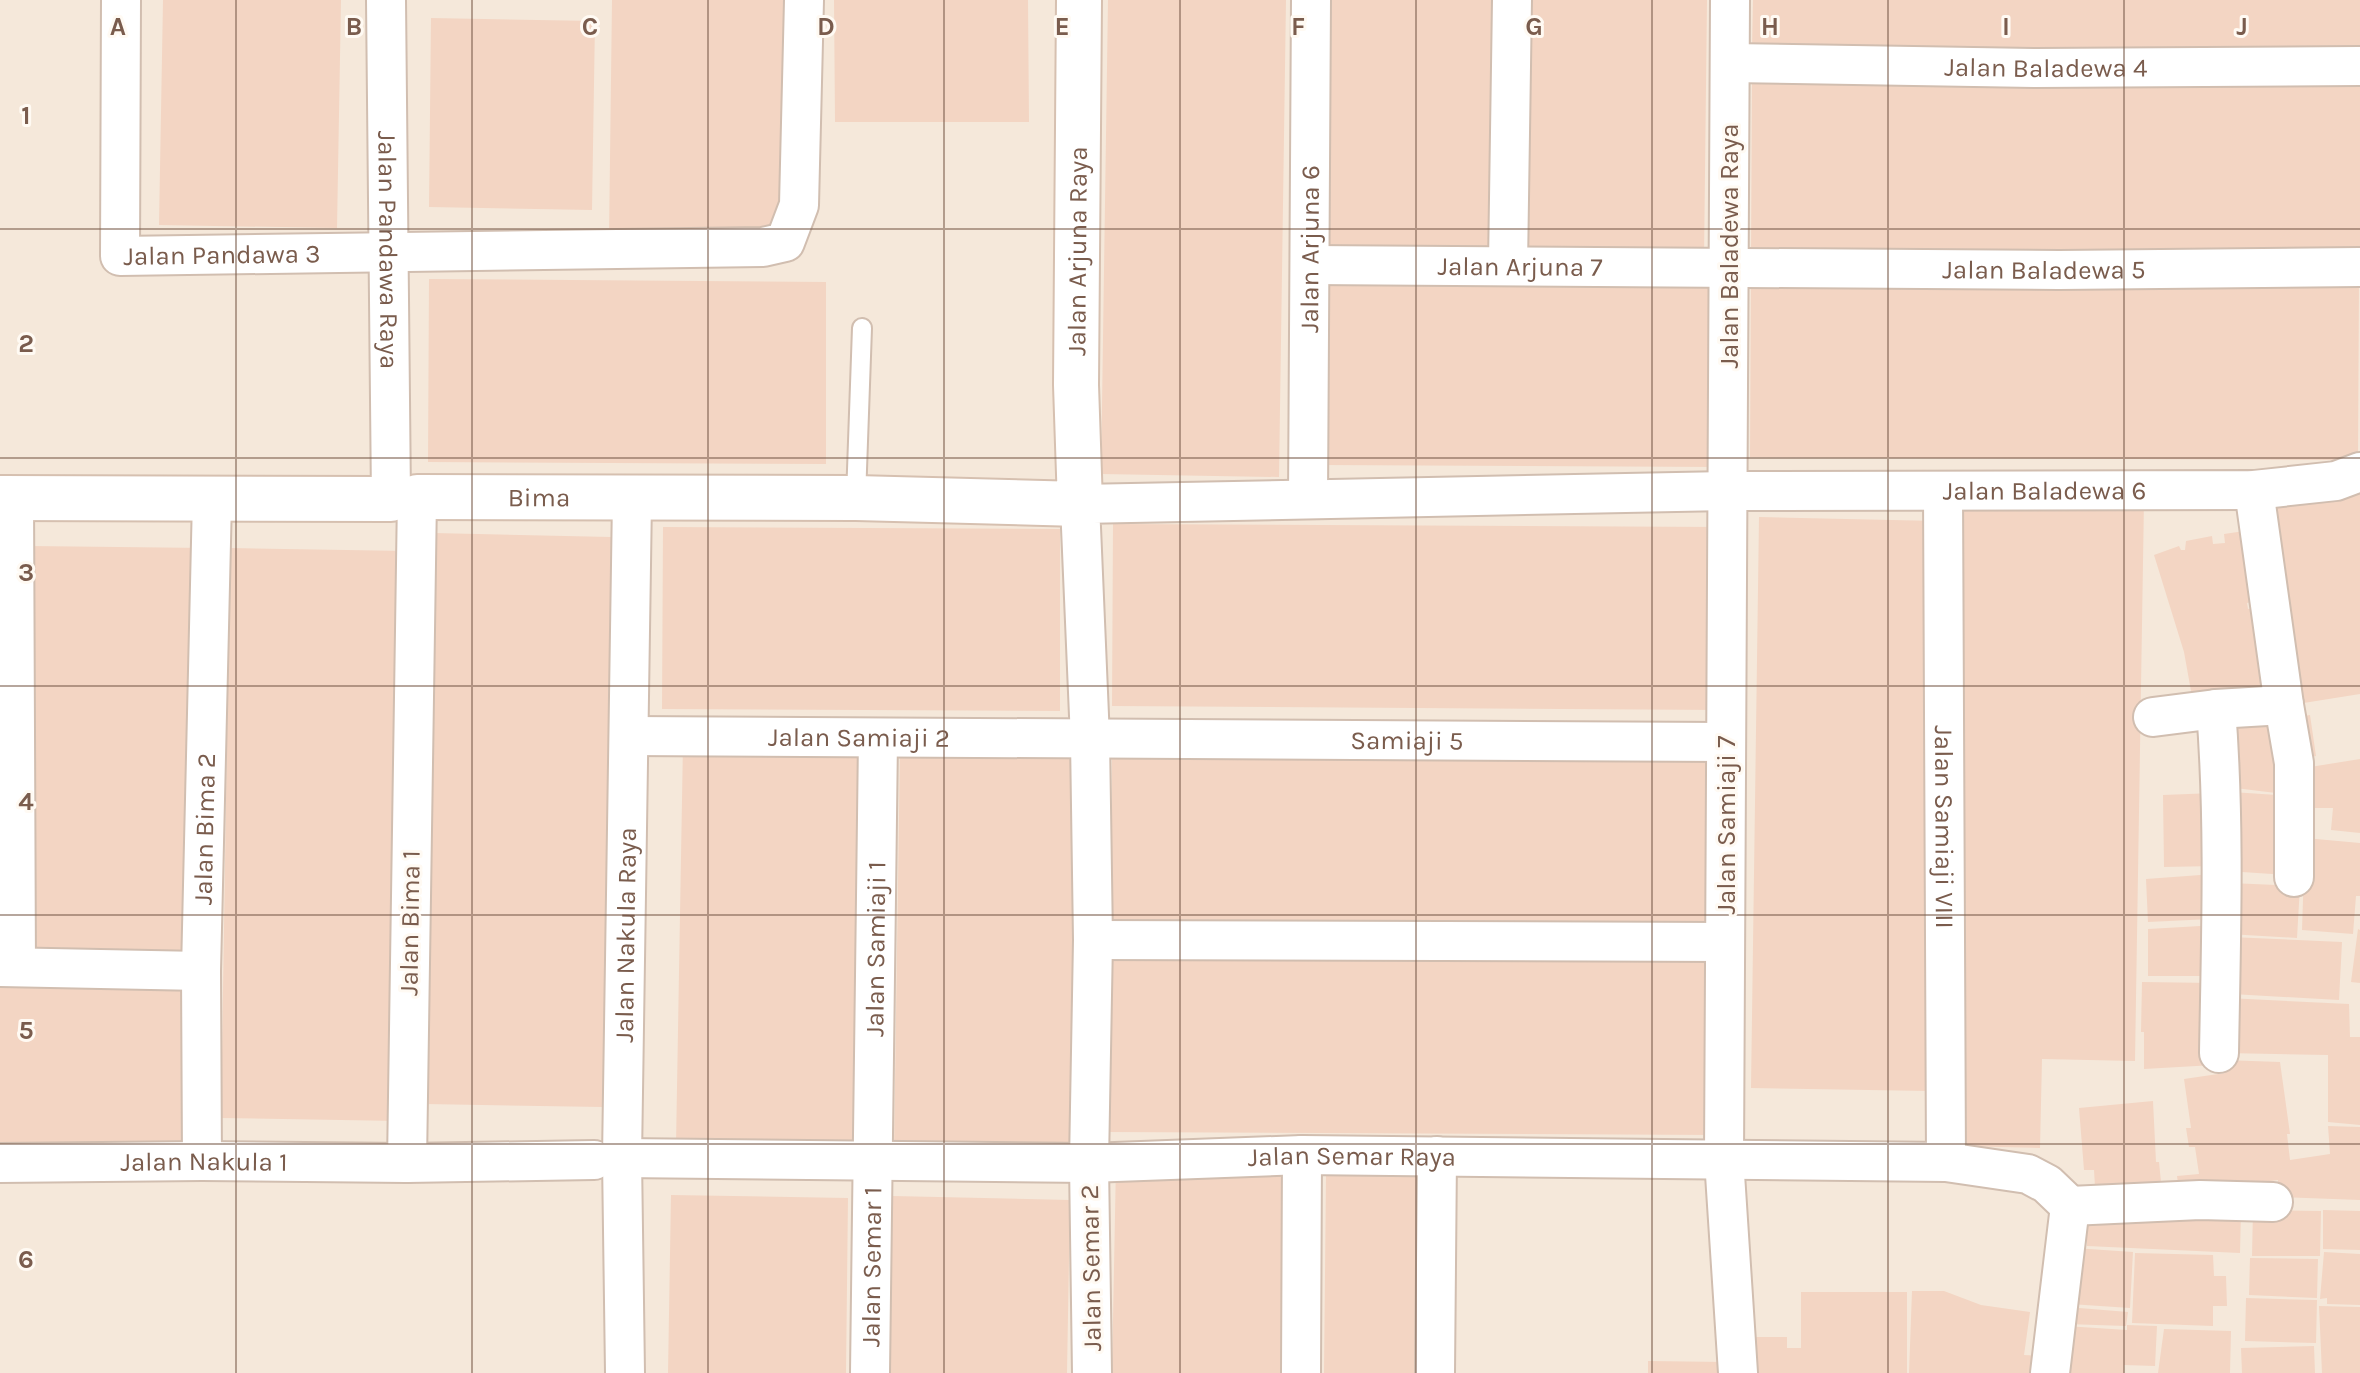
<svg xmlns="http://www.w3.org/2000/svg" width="2360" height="1373" font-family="Karla,sans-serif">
  <rect width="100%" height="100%" fill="#fdf6ec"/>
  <path fill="#f5e8da" d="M0,0H2360V1373H0Z"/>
  <path fill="#f3d5c3" d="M163,0H341L337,228L159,225Z
    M612,0H790L787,163L778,235L609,238Z
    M834,0H1028L1029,122H835Z
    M1108,0H1286L1279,477L1101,474Z
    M1322,0H1500L1496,258L1318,254Z
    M1529,0H1707L1704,260L1526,257Z
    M1753,0H2360V52L1752,49Z
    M431,18L595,21L592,210L429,207Z
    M1752,75L2360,78V260L1751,256Z
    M1751,274L2359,278L2358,460L1750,457Z
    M429,279L826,282V464L428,462Z
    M1320,284L1718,286L1717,467L1320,465Z
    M2360,491V694L2291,705L2265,496Z
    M1964,496L2144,500L2135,1061L2042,1059L2040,1148L1957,1146Z
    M1759,517L1937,521L1929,1091L1751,1088Z
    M1113,524L1721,527V710L1112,706Z
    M663,527L1060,529V711L662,709Z
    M2258,529L2266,598L2247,603L2248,609L2267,607L2277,690L2193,702L2184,652L2154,555L2179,546L2181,550H2185L2186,541L2212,536L2213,544L2225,543L2224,534Z
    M434,533L611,537L603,1107L425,1104Z
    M29,546L207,548L201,951L24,947Z
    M230,548L407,551L399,1121L221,1118Z
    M2310,715L2316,756L2299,759L2293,718Z
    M2235,719L2279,725L2284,794L2227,787Z
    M683,743L860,746L854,1148L676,1145Z
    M1112,746L1720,750V932L1111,929Z
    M900,749L1077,752L1072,1154L894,1151Z
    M2360,759V833L2331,830L2333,808H2304V768Z
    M2232,792L2292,796L2287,875L2227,871Z
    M2214,793L2216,866L2164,867L2163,795Z
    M2305,838L2360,843V896H2356L2353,934L2302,930Z
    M2214,874L2211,919L2148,922L2146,879Z
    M2230,883L2300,886L2297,938L2228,934Z
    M2218,925L2220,976H2148V929Z
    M2358,929L2360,930V983L2351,982Z
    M2230,937L2342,942L2339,1000L2232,994Z
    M1107,949L1715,953V1135L1106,1132Z
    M0,974L194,975V1157L0,1156Z
    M2142,982L2214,983V1065L2144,1069V1032H2141Z
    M2227,998L2349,1004L2350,1037H2360V1125L2328,1122V1055L2224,1053Z
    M2224,1060L2280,1062L2290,1134H2287L2290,1160L2330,1154L2328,1126L2360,1127V1200L2277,1197L2278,1180L2202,1190L2180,1198L2177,1176L2199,1174L2195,1147H2189L2186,1128H2191L2184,1079L2225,1073Z
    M2153,1101L2156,1162H2159L2161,1182L2153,1192L2095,1187L2094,1170H2084L2079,1108Z
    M1116,1163L1293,1166L1290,1373H1112Z
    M1326,1175L1420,1176L1417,1373H1324Z
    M671,1195L848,1198L846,1373H668Z
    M892,1196L1070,1200L1067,1373H889Z
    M2083,1207L2241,1210L2240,1253L2087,1246V1233L2082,1232Z
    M2253,1210L2321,1211L2320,1256H2252Z
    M2323,1210L2360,1211V1250L2323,1249Z
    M2074,1248L2133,1252L2130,1308L2070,1304Z
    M2324,1252L2360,1254V1305L2327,1304V1298L2320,1299Z
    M2135,1253L2213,1255L2214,1276H2226L2227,1306H2213V1326L2132,1323Z
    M2250,1258L2318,1259L2317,1298L2249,1295Z
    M1912,1291H1944L1981,1305L2030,1312L2024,1355L2044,1356V1373H1909Z
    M1801,1292H1907V1373H1754L1755,1337H1787V1348H1801Z
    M2246,1298L2317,1300L2316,1343L2245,1341Z
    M2319,1306L2360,1307V1373H2322Z
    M2067,1307L2128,1312L2126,1326L2066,1324Z
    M2127,1325L2157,1326L2155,1366L2124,1365V1373H2066L2065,1326L2127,1330Z
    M2164,1329L2231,1331L2230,1373H2158Z
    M2314,1346L2315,1373H2242L2241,1348Z
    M1648,1361L1725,1362V1373H1648Z"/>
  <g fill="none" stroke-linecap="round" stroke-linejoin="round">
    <defs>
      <path id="lane" d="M856,498L862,328"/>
      <g id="street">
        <path id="s1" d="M121,0L120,256L763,247L785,242L799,205L804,0"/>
        <path id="s2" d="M386,0L391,499L417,497L407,1163L594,1160"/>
        <path d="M1730,0L1724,1159L1738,1373"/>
        <path id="s3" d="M1730,63L2035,68L2360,66"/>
        <path id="s4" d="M1310,265L2059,270L2360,267"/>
        <path d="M1508,265L1512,0"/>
        <path d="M2254,490L2284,705L2294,763V877"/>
        <path id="s5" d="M1943,491L1946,1162"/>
        <path d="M14,498L16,967"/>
        <path id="s6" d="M1308,499L1311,0"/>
        <path d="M2216,709C2225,823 2221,938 2219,1053"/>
        <path d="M2153,717L2216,709L2284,705"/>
        <path id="s7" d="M629,736L1726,742"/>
        <path d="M1093,940L1725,942"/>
        <path d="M0,967L201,971"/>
        <path id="s8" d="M622,1158L1089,1163L1302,1155L1946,1162L2028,1174L2047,1184L2070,1206"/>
        <path id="s9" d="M202,1161L201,971L212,499"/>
        <path id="s10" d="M0,1163L202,1161L407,1163"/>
        <path d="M2070,1206L2200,1200L2273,1202"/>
        <path id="s11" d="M625,1373L622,1158L632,499"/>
        <path id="s12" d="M870,1373L878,738"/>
        <path id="s13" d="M1092,1373L1089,1163L1093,940L1090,739L1080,504L1727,491L2254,490L2336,481L2360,472"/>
        <path d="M1301,1373L1302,1155"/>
        <path d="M1435,1373L1437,1156"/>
        <path d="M2050,1373L2070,1206"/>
      </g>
      <g id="secondary">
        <path id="s14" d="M417,497L856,498L1080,504L1076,385L1079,0"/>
        <path d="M0,498L391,499"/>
      </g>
    </defs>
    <use href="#lane" stroke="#d1beb0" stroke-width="22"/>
    <use href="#street" stroke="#d1beb0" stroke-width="42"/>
    <use href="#secondary" stroke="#d6c0b0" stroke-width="48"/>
    <use href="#lane" stroke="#fff" stroke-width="18"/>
    <use href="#street" stroke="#fff" stroke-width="38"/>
    <use href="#secondary" stroke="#fff" stroke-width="44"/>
  </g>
  <path fill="none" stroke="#7a5c4d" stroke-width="2" stroke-opacity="0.55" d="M236,0V1373M472,0V1373M708,0V1373M944,0V1373M1180,0V1373M1416,0V1373M1652,0V1373M1888,0V1373M2124,0V1373M0,229H2360M0,458H2360M0,686H2360M0,915H2360M0,1144H2360"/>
  <g text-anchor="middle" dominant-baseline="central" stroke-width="6" stroke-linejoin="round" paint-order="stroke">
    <g font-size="26" fill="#7a5c4d" stroke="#fffaf3">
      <text stroke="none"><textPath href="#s3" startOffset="316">Jalan Baladewa 4</textPath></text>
      <text transform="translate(1729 246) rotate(-90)">Jalan Baladewa Raya</text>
      <text stroke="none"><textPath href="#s2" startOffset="250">Jalan Pandawa Raya</textPath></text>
      <text stroke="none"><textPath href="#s6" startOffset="250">Jalan Arjuna 6</textPath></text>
      <text stroke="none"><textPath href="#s1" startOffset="358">Jalan Pandawa 3</textPath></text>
      <text stroke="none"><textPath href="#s14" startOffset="916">Jalan Arjuna Raya</textPath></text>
      <text stroke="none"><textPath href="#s4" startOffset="210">Jalan Arjuna 7</textPath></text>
      <text stroke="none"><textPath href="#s4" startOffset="734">Jalan Baladewa 5</textPath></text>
      <text stroke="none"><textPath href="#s13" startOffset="1834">Jalan Baladewa 6</textPath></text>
      <text stroke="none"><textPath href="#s14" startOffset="122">Bima</textPath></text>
      <text stroke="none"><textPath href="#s7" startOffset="230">Jalan Samiaji 2</textPath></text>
      <text stroke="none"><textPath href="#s7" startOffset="778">Samiaji 5</textPath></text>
      <text transform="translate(1726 825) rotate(-90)">Jalan Samiaji 7</text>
      <text stroke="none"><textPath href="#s5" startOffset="336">Jalan Samiaji VIII</textPath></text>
      <text stroke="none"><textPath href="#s9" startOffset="332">Jalan Bima 2</textPath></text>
      <text transform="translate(410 923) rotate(-89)">Jalan Bima 1</text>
      <text stroke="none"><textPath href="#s11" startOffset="438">Jalan Nakula Raya</textPath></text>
      <text stroke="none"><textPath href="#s12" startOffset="424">Jalan Samiaji 1</textPath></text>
      <text stroke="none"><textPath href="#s8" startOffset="730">Jalan Semar Raya</textPath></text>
      <text stroke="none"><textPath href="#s10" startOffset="204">Jalan Nakula 1</textPath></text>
      <text stroke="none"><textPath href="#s12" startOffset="106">Jalan Semar 1</textPath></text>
      <text transform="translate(1091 1268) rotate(-91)">Jalan Semar 2</text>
    </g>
  </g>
  <g font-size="26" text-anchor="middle" font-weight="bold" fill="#7a5c4d" stroke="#fffaf3" stroke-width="6" stroke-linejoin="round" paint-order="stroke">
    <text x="118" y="35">A</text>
    <text x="354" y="35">B</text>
    <text x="590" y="35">C</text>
    <text x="826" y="35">D</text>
    <text x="1062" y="35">E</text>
    <text x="1298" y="35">F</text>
    <text x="1534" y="35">G</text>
    <text x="1770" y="35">H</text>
    <text x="2006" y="35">I</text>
    <text x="2242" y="35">J</text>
    <text x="26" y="124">1</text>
    <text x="26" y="352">2</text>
    <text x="26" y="581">3</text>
    <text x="26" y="810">4</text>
    <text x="26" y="1039">5</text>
    <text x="26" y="1268">6</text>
  </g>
</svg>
